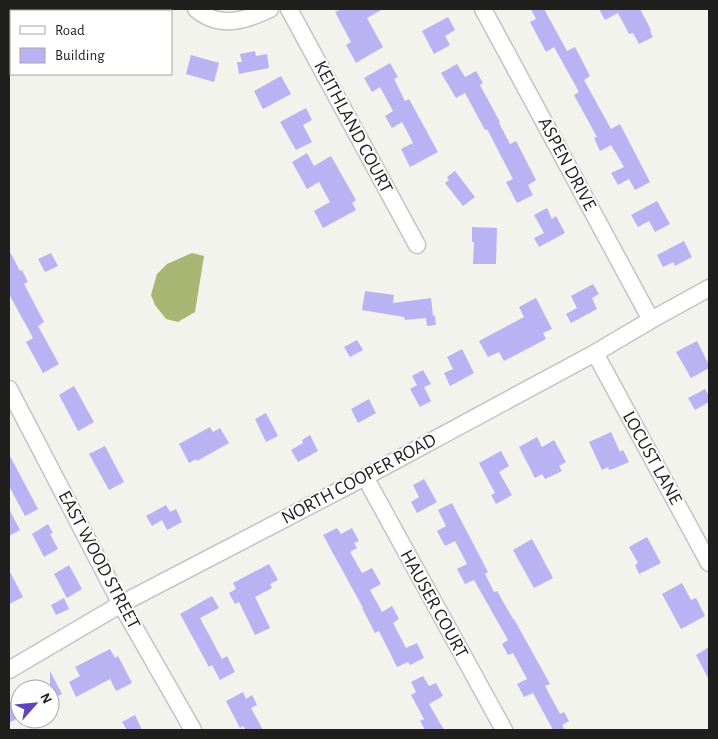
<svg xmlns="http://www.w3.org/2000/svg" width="718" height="739" font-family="'Alegreya Sans',sans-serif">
  <rect width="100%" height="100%" fill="#f1f3ec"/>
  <path fill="#a9b572" d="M192,253L204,256L195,312L178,322L166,319L155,305L151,295L157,274L167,264Z"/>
  <path fill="#b9b3f4" d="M342,9H383L367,18L383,47L356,63L346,45L351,42L335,12Z
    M531,9H544L567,51L575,47L590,76L584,80L611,129L620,124L650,182L635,190L629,179L618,185L611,173L624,167L611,145L600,151L594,138L597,137L574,95L579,92L554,47L546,52L530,22L536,19Z
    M599,9H640L651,30L650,31L653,37L639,44L633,33L629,34L618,13L605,20Z
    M448,17L455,30L445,36L450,45L434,54L422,31Z
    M255,51L256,56L267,54L269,68L239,74L237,62H242L240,54Z
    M191,55L219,63L214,82L186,74Z
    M390,63L398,77L394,79L405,101L409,99L438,152L410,167L401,149L413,143L402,122L392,128L385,116L393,111L380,87L372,92L364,78Z
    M457,64L465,77L476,71L483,83L480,85L500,122L499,123L510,144L516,141L536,180L528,185L533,195L517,203L506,182L513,179L487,129L485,130L465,93L456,98L441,73Z
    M281,76L291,94L263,109L254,91Z
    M306,108L312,120L303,125L312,142L296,150L280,122Z
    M307,153L314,166L331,156L356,200L352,203L356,210L323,228L314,211L330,202L319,182L307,189L292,162Z
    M455,171L475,197L463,206L445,183L449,180L447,177Z
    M657,201L670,224L655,232L649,221L638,227L631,215Z
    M547,208L552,219L556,216L565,233L539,247L534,238L544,233L534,215Z
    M472,227L497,228L496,264H473L474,242H472Z
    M684,241L692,257L675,266L673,262L663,267L657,255Z
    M9,250L20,271L22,270L28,282L24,284L44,322L38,326L59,364L43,373L26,342L33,338L9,294Z
    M51,253L58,266L45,272L38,259Z
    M593,284L599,294L592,298L597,309L571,323L566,314L577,308L571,296Z
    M365,291L394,295L393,303L431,298L433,316H435L436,325L427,326L426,318L405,320L404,317L362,310Z
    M536,298L552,329L543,333L546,339L504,361L499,352L488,357L479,341L524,317L519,307Z
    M357,340L363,350L350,357L344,347Z
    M697,341L709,365V368L691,378L676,352Z
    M462,349L474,373L450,386L444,373L453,369L447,357Z
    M423,370L431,384L424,387L431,401L420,407L410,389L417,385L412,376Z
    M74,386L94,422L78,431L59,395Z
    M705,389L709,396V402L695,410L688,398Z
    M369,399L376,413L358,423L351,409Z
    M266,413L278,436L266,442L255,419Z
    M210,427L213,432L220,428L229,443L197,461L196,459L189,463L179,444Z
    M611,432L620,452L623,450L629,462L615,468L609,470L608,467L602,470L589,442Z
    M310,435L318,451L298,462L291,450L303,443L302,440Z
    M537,437L542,447L554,440L566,462L559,466L562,471L545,479L542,474L535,478L519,447Z
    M105,446L124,482L109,490L89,454Z
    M501,451L509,466L499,472L512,495L496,504L491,495L495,493L479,463Z
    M9,454L38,509L25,516L9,486Z
    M424,479L437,502L417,513L411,502L419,497L413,485Z
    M452,503L488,572L485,574L494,592L497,591L513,619H514L550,684L545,686L560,714L564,712L569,721L562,725L565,730H553L533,693L524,697L517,684L527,679L513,653L508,655L502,644L508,640L474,580L465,584L457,569L467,564L455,541L445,546L437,531L446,526L438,510Z
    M166,505L170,512L176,509L182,522L167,530L162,520L152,526L146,516Z
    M9,509L20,530L9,536Z
    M48,524L53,533L50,534L58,549L44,557L32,534Z
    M337,528L341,534L352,528L359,541L354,543L357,548L350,552L362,573L372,568L381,584L370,590L382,612L392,606L399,619L393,623L406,648L417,643L424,658L410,665L408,662L397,667L379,631L375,633L362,608H363L323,535Z
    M647,537L661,563L639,574L635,565L638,563L629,547Z
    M532,539L553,578L534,588L513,550Z
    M269,564L278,580L270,584L272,588L255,597L270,628L255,635L239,602L235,604L229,593L236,589L233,583Z
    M69,565L82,589L67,598L54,574Z
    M9,570L23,597L9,604Z
    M682,583L691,600L696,598L705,616L681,629L662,594Z
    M212,596L219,608L200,618L222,659L227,656L235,672L220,680L212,665L209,667L180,614Z
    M64,598L69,609L56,615L51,605Z
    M709,647V680L696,655Z
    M110,649L115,658L118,656L132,683L116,691L110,679L76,697L69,682L80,676L75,667Z
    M50,671L62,694L50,700Z
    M423,676L429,686L436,683L443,696L429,704L444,730H425L420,721L424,719L411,695L416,692L411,682Z
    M243,692L246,699L252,695L257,705L251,708L263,730H246L243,726L240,728L226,701Z
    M20,698V717L9,723V703Z
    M135,715L142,730H127L122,722Z"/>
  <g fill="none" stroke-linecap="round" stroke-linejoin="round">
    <defs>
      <path id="minor" d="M196,9C219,29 245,21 270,9
        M289,9L417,245
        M483,9L651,320
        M595,353L709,563
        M9,389L121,604L193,730
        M365,477L504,730
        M9,670L121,604L365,477L595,353L651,320L709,288"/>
    </defs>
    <use href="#minor" stroke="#c3c5be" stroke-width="19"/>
    <use href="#minor" stroke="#fff" stroke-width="16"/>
  </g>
  <g text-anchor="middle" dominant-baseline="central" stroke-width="4" stroke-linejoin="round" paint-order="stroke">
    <g font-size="19" fill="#1f201d" stroke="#fff">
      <text transform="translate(353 127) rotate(62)">KEITHLAND COURT</text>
      <text transform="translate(567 164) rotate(62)">ASPEN DRIVE</text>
      <text transform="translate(652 458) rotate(61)">LOCUST LANE</text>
      <text transform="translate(359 479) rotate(-28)">NORTH COOPER ROAD</text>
      <text transform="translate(99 560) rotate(62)">EAST WOOD STREET</text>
      <text transform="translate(434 604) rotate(61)">HAUSER COURT</text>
    </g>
  </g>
  <rect width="718" height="739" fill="none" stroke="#1f201d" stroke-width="20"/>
  <rect x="10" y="10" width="162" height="65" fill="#ffffff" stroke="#a5a6a5"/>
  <rect x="20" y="26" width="25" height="8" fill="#ffffff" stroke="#a5a6a5"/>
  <text x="55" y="35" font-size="15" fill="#1f201d">Road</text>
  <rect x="20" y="48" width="25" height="15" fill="#b9b3f4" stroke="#a5a6a5"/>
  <text x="55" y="60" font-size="15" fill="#1f201d">Building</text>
  <g transform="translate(35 704) rotate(63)"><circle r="24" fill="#ffffff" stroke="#a5a6a5"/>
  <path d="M0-4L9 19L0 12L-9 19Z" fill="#6144bc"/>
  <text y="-8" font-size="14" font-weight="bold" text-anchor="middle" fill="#1f201d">N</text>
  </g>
</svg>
